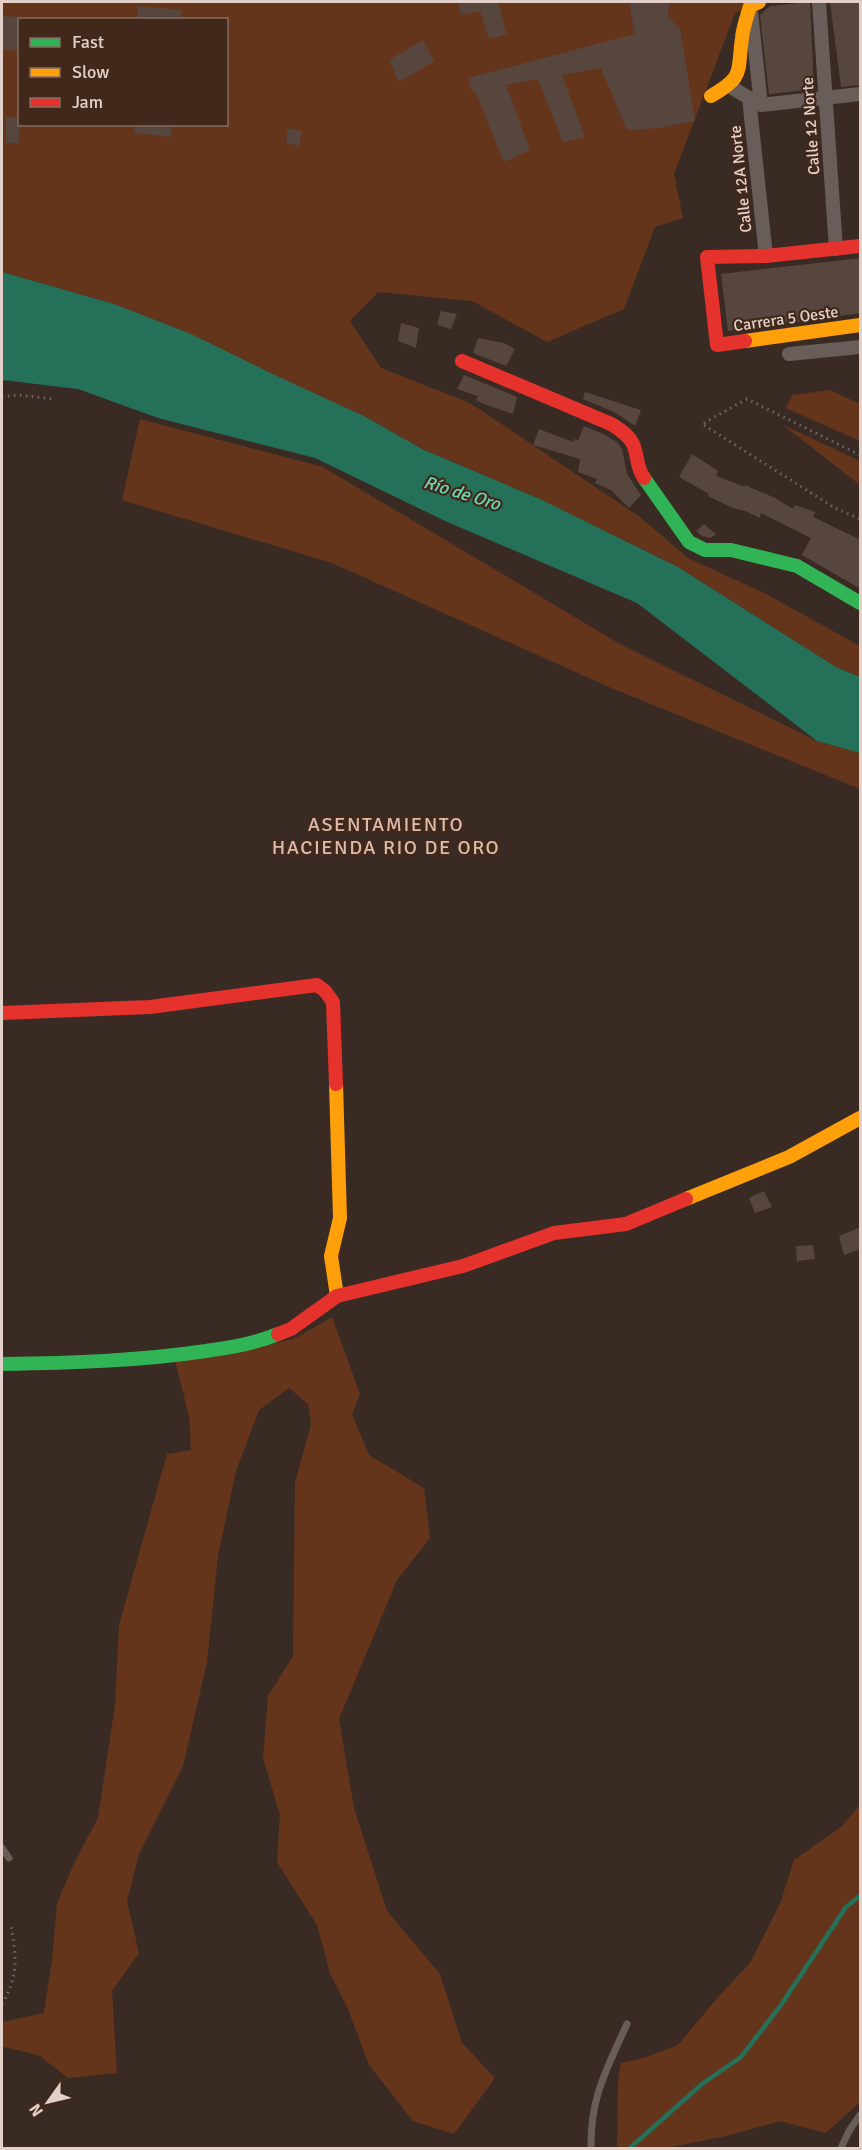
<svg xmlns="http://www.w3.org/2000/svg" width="862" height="2150" font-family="Signika,sans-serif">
  <rect width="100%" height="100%" fill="#392b24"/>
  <path fill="#65351b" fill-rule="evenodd" d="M2,2H767L735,13L674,174L683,218L655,227L624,309L547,342L472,301L378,292L350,321L381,368L470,403L640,517L688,558L766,594L860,646V677L836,667L678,567L540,499L422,449L364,416L114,304L2,272ZM20,20H226V124H20Z
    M830,390L860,404V441L786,408L792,395Z
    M140,419L323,467L618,643L817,741L860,753V789L609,687L332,563L122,500Z
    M783,425L860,461V485Z
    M332,1317L360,1394L352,1414L369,1455L424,1488L430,1538L397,1580L339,1719L354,1808L387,1911L440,1974L462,2043L495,2078L454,2134L413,2121L369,2065L348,2009L330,1973L317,1925L277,1862L280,1815L263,1758L268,1696L293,1656L295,1483L311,1424L308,1404L289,1388L259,1410L236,1471L218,1556L207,1662L183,1766L139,1854L127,1901L139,1953L112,1991L117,2073L68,2078L40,2056L5,2047L2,2048V2022L44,2013L52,1960L57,1904L74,1863L98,1818L115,1705L119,1625L167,1454L191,1450L189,1416L174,1356L217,1355L294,1339Z
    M860,1805V2102L826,2133L780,2121L727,2136L665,2148H617L618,2082L621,2063L640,2059L678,2045L719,1996L750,1963L780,1904L794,1860L841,1827Z"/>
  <path fill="#257059" d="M2,272L114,304L191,334L279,377L364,416L422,449L540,499L678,567L836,667L860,677V753L817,741L637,603L443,520L315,458L158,418L78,389L2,380Z"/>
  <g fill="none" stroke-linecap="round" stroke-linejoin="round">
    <path stroke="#257059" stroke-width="4.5" d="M630,2148L702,2084L741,2057L781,2005L846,1907L860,1896"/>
  </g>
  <path fill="#57463d" d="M458,2H498L507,34L489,39L480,11L461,15Z
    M629,2H670L667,16L680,29L695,121L658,128L627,130L601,68L562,75L585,137L563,142L538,79L506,85L530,150L504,162L475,91L472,92L468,78L635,34Z
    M810,2L814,89L769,94L760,15L770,6Z
    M830,2H861V85L841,87Z
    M138,6L181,10L180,20H137Z
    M2,16L20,17V51L2,49Z
    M423,40L434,61L399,82L389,60Z
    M6,117H19V143H6Z
    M135,124H171V137L134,133Z
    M288,128L302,131L299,146L286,143Z
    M861,258V313L728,331L721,274Z
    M441,311L457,314L451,329L437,325Z
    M401,323L419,328L416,348L398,341Z
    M478,338L504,343L515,349L506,366L473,353Z
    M464,375L517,397L513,414L484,404L476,400L478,396L457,389Z
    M585,392L641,410L635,426L616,413L583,399Z
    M584,426L605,435L617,442L622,449L627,474L641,495L629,508L611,490L595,483L597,479L578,472L580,459L533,445L539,429L573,442L574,439L578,440Z
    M692,454L718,471L716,476L745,487V485L775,498L793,509L795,505L815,512L813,517L861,540V589L802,555L811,538L761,513L760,518L745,511L733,508L708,496L709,494L679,477Z
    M704,524L716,534L711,538L702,536L696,531Z
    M764,1191L772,1207L755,1213L749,1198Z
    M861,1227V1249L844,1255L839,1236Z
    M813,1245L815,1259L797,1261L796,1246Z"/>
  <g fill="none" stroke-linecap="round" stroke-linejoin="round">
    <path stroke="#706661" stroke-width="3" stroke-dasharray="1.5 4.5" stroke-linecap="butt" d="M2,397L18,395L55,399
      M860,455L747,399L702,424L835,508L860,519
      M2,2004C18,1977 17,1958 11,1926"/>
    <path stroke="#685d58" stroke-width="7" d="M2,1848L9,1858
      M591,2148C590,2097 607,2069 627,2024
      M841,2148L849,2131L860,2115"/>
    <path stroke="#685d58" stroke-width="14" d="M819,2L836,249
      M751,12L761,105
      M729,86L761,105L860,94
      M749,98L766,256
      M789,354L860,347"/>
    <path stroke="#30b455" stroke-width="14" d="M644,478L689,542L705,550H731L797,566L860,603
      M2,1364C70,1363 138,1361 206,1351C231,1347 254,1344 278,1334"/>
    <path stroke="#ff9f0a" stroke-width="14" d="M711,96C745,76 737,73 742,38C743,27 747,17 750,6L759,2
      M745,341L860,325
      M336,1084L340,1218L331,1256L337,1296
      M686,1199L789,1157L860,1118"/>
    <path stroke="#e5322d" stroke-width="14" d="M745,341L717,345L707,257L766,256L860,246
      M462,361L611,424C619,429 629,435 633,444C638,455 636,467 644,478
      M2,1013L150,1007L317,985L325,991L333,1002L336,1084
      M278,1334L291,1329L337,1296L463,1266L554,1233L626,1224L686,1199"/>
  </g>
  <g text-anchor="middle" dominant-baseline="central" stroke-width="4.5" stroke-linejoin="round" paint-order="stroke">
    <g font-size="16" fill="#e3d1c9" stroke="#42281b">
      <text transform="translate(811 126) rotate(-94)">Calle 12 Norte</text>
      <text transform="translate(741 179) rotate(-96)">Calle 12A Norte</text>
      <text transform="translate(786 319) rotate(-8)">Carrera 5 Oeste</text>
    </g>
    <g font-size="18" font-style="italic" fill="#68dbb5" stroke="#42281b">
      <text transform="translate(462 493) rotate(17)">Río de Oro</text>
    </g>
    <g font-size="20" letter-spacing="1.5" fill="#dcbbaa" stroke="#42281b">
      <text x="386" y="824">ASENTAMIENTO<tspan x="386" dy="23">HACIENDA RIO DE ORO</tspan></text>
    </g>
  </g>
  <rect width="862" height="2150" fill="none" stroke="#e3d1c9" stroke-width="6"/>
  <rect x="18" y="18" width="210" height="108" fill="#42281b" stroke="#826c61" stroke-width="1.5"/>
  <rect x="30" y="38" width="30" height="9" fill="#30b455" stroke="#826c61" stroke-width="1.5"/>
  <text x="72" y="48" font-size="18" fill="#e3d1c9">Fast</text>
  <rect x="30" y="68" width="30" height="9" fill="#ff9f0a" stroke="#826c61" stroke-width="1.5"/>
  <text x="72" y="78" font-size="18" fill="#e3d1c9">Slow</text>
  <rect x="30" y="98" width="30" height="9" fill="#e5322d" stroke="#826c61" stroke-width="1.5"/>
  <text x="72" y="108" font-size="18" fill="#e3d1c9">Jam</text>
  <g transform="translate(48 2102) rotate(236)" stroke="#42281b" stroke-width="4.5" paint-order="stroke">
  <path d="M0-4.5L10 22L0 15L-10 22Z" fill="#e3d1c9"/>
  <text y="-9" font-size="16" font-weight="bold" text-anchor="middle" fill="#e3d1c9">N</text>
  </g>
</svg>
